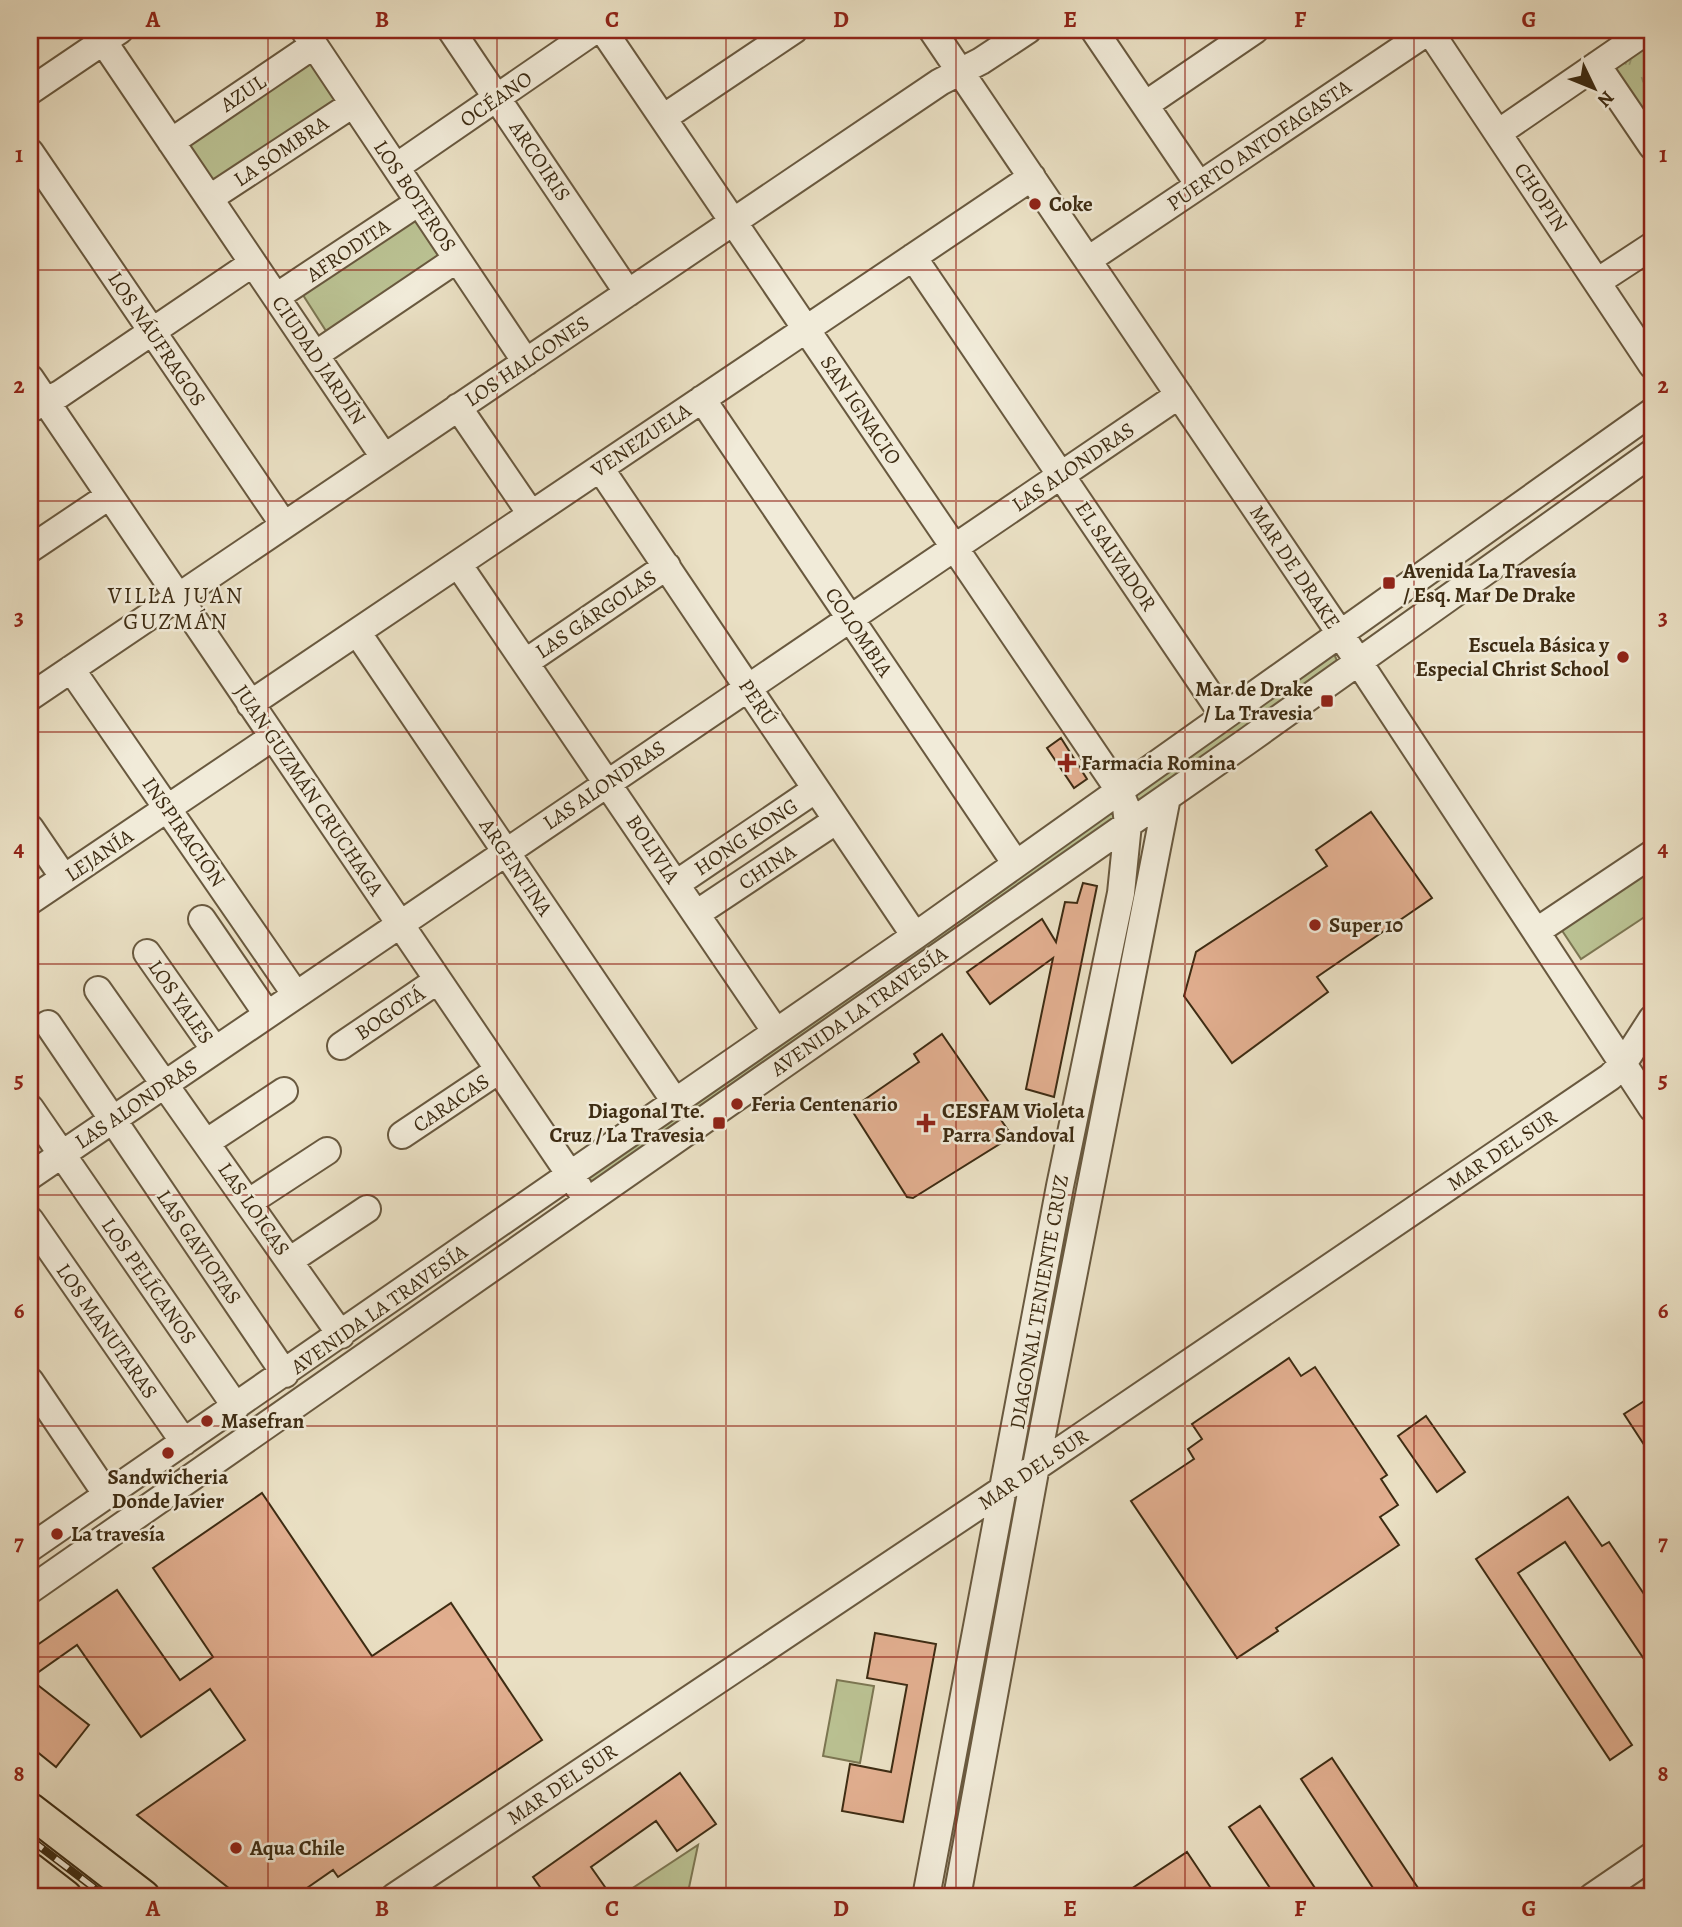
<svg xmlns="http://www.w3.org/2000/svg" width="1682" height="1927" font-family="Alegreya,serif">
  <defs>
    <pattern id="park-tufts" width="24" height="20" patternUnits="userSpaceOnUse" patternTransform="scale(1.75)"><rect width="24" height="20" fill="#bac192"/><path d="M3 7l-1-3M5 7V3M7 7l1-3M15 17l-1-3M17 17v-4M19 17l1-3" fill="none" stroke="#999d76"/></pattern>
  </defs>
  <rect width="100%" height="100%" fill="#eae0c4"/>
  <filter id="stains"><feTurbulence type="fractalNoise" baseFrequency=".00286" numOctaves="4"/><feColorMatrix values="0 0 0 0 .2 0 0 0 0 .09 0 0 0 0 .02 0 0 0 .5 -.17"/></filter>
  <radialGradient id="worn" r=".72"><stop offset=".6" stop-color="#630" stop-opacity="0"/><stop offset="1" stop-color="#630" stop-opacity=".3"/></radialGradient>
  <path fill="#bac192" stroke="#7c7652" stroke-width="2" d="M309,61L341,105L215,185L185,141Z
    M405,204L442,261L328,334L294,281Z
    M1334,654L1339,665L1137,803L1132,794Z
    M1108,808L1117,819L590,1186L586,1178Z
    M1652,864V912L1581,959L1559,926Z
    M837,1680L874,1686L860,1763L823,1756Z
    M698,1845L687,1897H619Z"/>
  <path fill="url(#park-tufts)" stroke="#7c7652" stroke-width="2" d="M1652,36V137L1606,70Z"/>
  <path fill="#e1ae8f" stroke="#3e2c13" stroke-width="2" d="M1061,738L1087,779L1074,788L1047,748Z
    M1371,812L1432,898L1317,977L1328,992L1232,1063L1184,996L1196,952L1327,866L1316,850Z
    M1083,883L1097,886L1054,1097L1026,1089L1053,958L990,1004L967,972L1042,919L1056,942L1065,902L1077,903Z
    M942,1034L1010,1133L1006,1140L913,1198L907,1197L851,1109L919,1062L914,1054Z
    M1289,1358L1301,1376L1315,1367L1387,1475L1381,1479L1398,1505L1380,1517L1399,1545L1276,1628L1278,1631L1237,1658L1131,1501L1194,1459L1188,1449L1202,1439L1192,1424Z
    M1652,1396V1457L1624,1414Z
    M1426,1416L1465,1472L1437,1492L1398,1436Z
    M262,1493L372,1656L451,1603L542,1740L338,1877L333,1870L294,1897H240L137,1815L245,1740L210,1689L141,1737L77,1645L30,1678V1650L117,1590L180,1680L213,1657L153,1568Z
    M1568,1497L1602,1546L1609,1542L1652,1606V1671L1565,1542L1518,1573L1632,1745L1610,1760L1476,1559Z
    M875,1633L936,1644L903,1822L842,1811L850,1764L891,1772L907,1685L867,1678Z
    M30,1679L89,1725L56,1767L30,1746Z
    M1332,1758L1424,1897H1379L1301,1779Z
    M680,1773L716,1824L677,1851L656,1821L591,1867L612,1897H547L533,1877Z
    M1260,1806L1321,1897H1276L1229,1827Z
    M1187,1852L1217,1897H1119Z"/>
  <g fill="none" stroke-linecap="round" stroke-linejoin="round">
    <defs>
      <path id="minor" d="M304,30L526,362
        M451,30L628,293
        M603,30L1119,790L1126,807L1128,824L1121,893L1060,1186L926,1897
        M932,30L1331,620L1652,1108
        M1094,30L1199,185
        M1429,30L1652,365
        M103,41L384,457
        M1597,65L1652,146
        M30,91L120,30
        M1145,105L1255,30
        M663,118L794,30
        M1498,133L1648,30
        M171,142L314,45
        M30,152L284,525
        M396,167L595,30
        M210,198L353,104
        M913,257L1224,716
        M1088,260L1430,30
        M1597,282L1652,246
        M276,297L419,202
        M315,355L457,259
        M30,378L579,1188
        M702,399L1016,864
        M458,407L531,514
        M30,409L60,394L253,263
        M600,468L915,936
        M30,549L109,496
        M458,564L776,1032
        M357,632L676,1103
        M526,662L667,566
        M71,669L296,995
        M30,697L940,82L981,61L1028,30
        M250,704L1032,177
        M30,828L64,878
        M676,884L816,789
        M30,901L273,737
        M696,914L837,820
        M202,919L267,1014
        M1537,931L1652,854
        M147,953L215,1050
        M98,990L341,1335
        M48,1024L285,1374
        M341,1046L438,980
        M30,1108L236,1407
        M402,1135L499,1070
        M207,1142L284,1091
        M30,1176L1179,395
        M249,1202L327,1151
        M30,1220L184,1442
        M289,1261L367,1209
        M30,1381L107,1495
        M30,1548L915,936L1652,412
        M30,1590L1246,742L1652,453
        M394,1897L1005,1488L1610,1077L1623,1064L1652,1019
        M957,1897L1036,1466L1167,797
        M1592,1897L1652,1856"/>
      <path id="major" d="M30,1810L143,1897
        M30,1870L65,1897"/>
    </defs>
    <use href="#minor" stroke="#69593f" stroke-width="30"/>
    <use href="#major" stroke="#3e2c13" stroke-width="37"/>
    <use href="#minor" stroke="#f1ebd9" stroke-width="26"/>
    <use href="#major" stroke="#eae0c4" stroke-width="33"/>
    <defs>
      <path id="rail" d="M30,1839L106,1897"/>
    </defs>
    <use href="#rail" stroke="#3e2c13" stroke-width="8"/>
    <use href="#rail" stroke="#f1ebd9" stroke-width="5" stroke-dasharray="16" stroke-linecap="butt"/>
  </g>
  <path fill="none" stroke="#8f2418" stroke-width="2" stroke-opacity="0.55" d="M268,30V1897M497,30V1897M726,30V1897M956,30V1897M1185,30V1897M1414,30V1897M30,270H1652M30,501H1652M30,732H1652M30,964H1652M30,1195H1652M30,1426H1652M30,1657H1652"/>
  <g fill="#8f2418" stroke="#f1ebd9" stroke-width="2.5">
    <circle cx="1035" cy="204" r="7"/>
    <rect x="1382" y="576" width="14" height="14" rx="3.5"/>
    <circle cx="1623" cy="657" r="7"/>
    <rect x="1320" y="694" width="14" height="14" rx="3.5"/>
    <path d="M1063.5 752.5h7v7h7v7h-7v7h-7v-7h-7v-7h7z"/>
    <circle cx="1315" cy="925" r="7"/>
    <circle cx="737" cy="1104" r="7"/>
    <rect x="712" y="1116" width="14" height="14" rx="3.5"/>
    <path d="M922.5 1112.5h7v7h7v7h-7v7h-7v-7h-7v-7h7z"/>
    <circle cx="207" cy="1421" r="7"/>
    <circle cx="168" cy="1453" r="7"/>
    <circle cx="57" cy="1534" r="7"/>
    <circle cx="236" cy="1848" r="7"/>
  </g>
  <g text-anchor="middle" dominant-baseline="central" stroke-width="5" stroke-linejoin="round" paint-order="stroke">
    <g font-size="21" fill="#3e2c13" stroke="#f1ebd9">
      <text transform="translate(243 93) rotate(-34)">AZUL</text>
      <text transform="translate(496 99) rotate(-34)">OCÉANO</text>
      <text transform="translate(1259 145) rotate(-34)">PUERTO ANTOFAGASTA</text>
      <text transform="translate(281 151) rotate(-34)">LA SOMBRA</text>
      <text transform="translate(540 161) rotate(56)">ARCOIRIS</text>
      <text transform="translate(415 196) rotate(56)">LOS BOTEROS</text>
      <text transform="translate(1541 197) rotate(56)">CHOPIN</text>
      <text transform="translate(348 250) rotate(-34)">AFRODITA</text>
      <text transform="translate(157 339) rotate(56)">LOS NÁUFRAGOS</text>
      <text transform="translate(319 360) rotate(56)">CIUDAD JARDÍN</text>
      <text transform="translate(527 361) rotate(-34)">LOS HALCONES</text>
      <text transform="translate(861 410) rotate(56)">SAN IGNACIO</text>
      <text transform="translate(641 440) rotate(-34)">VENEZUELA</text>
      <text transform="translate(1073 467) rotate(-34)">LAS ALONDRAS</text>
      <text transform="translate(1116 556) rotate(56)">EL SALVADOR</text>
      <text transform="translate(1295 567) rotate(56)">MAR DE DRAKE</text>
      <text transform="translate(596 614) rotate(-34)">LAS GÁRGOLAS</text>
      <text transform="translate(859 632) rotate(56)">COLOMBIA</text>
      <text transform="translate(758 702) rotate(56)">PERÚ</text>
      <text transform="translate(604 785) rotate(-34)">LAS ALONDRAS</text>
      <text transform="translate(309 790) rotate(56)">JUAN GUZMÁN CRUCHAGA</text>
      <text transform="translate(184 832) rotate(55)">INSPIRACIÓN</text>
      <text transform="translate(746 837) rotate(-34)">HONG KONG</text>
      <text transform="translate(653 849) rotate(56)">BOLIVIA</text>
      <text transform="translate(99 855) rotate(-34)">LEJANÍA</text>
      <text transform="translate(516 867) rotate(56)">ARGENTINA</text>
      <text transform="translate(767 867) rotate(-34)">CHINA</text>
      <text transform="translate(181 1002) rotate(55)">LOS YALES</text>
      <text transform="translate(859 1011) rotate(-35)">AVENIDA LA TRAVESÍA</text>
      <text transform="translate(390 1013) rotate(-34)">BOGOTÁ</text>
      <text transform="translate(451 1103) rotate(-34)">CARACAS</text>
      <text transform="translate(136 1104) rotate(-34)">LAS ALONDRAS</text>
      <text transform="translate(1502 1150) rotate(-34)">MAR DEL SUR</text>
      <text transform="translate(254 1209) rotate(55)">LAS LOICAS</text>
      <text transform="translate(199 1247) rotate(56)">LAS GAVIOTAS</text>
      <text transform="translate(149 1281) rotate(55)">LOS PELÍCANOS</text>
      <text transform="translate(1039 1302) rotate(-80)">DIAGONAL TENIENTE CRUZ</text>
      <text transform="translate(379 1309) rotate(-35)">AVENIDA LA TRAVESÍA</text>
      <text transform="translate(107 1331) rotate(55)">LOS MANUTARAS</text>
      <text transform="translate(1033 1469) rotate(-34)">MAR DEL SUR</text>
      <text transform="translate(562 1784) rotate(-34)">MAR DEL SUR</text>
    </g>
    <g font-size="21" font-weight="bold" fill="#3e2c13" stroke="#f1ebd9" text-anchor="start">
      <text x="1049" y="204">Coke</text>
      <text x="1403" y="571">Avenida La Travesía<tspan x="1403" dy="24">/ Esq. Mar De Drake</tspan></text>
      <text x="1609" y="645" text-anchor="end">Escuela Básica y<tspan x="1609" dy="24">Especial Christ School</tspan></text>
      <text x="1313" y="689" text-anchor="end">Mar de Drake<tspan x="1313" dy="24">/ La Travesia</tspan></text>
      <text x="1081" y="763">Farmacia Romina</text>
      <text x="1329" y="925">Super 10</text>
      <text x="751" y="1104">Feria Centenario</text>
      <text x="705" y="1111" text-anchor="end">Diagonal Tte.<tspan x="705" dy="24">Cruz / La Travesia</tspan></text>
      <text x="942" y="1111">CESFAM Violeta<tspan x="942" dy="24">Parra Sandoval</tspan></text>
      <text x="221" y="1421">Masefran</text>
      <text x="168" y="1477" text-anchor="middle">Sandwicheria<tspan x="168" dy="24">Donde Javier</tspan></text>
      <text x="71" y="1534">La travesía</text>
      <text x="250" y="1848">Aqua Chile</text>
    </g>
    <g font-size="23" letter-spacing="2" fill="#3e2c13" stroke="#f1ebd9">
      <text x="176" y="595">VILLA JUAN<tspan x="176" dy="26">GUZMÁN</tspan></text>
    </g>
  </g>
  <rect width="1682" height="1927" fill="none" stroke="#eae0c4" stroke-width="77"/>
  <g transform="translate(1594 88) rotate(133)" stroke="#f1ebd9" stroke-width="5" paint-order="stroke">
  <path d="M0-5L12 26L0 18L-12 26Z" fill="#3e2c13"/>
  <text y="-10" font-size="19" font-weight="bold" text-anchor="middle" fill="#3e2c13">N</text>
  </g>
  <rect x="38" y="38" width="1606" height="1850" fill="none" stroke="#8f2418" stroke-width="2.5"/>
  <g font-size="23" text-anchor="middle" font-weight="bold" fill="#8f2418">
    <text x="153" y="27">A</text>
    <text x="382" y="27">B</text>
    <text x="612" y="27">C</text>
    <text x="841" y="27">D</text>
    <text x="1070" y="27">E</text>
    <text x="1300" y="27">F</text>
    <text x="1529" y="27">G</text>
    <text x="19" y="162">1</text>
    <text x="1663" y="162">1</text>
    <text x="19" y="393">2</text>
    <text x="1663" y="393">2</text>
    <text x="19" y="625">3</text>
    <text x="1663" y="625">3</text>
    <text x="19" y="856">4</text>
    <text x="1663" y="856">4</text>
    <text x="19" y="1087">5</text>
    <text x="1663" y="1087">5</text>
    <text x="19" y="1318">6</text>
    <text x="1663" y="1318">6</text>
    <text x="19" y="1550">7</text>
    <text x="1663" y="1550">7</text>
    <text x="19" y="1781">8</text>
    <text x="1663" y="1781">8</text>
    <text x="153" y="1916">A</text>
    <text x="382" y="1916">B</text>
    <text x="612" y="1916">C</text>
    <text x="841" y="1916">D</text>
    <text x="1070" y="1916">E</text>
    <text x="1300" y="1916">F</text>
    <text x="1529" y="1916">G</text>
  </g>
  <rect width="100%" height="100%" filter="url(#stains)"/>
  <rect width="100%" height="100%" fill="url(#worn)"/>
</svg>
